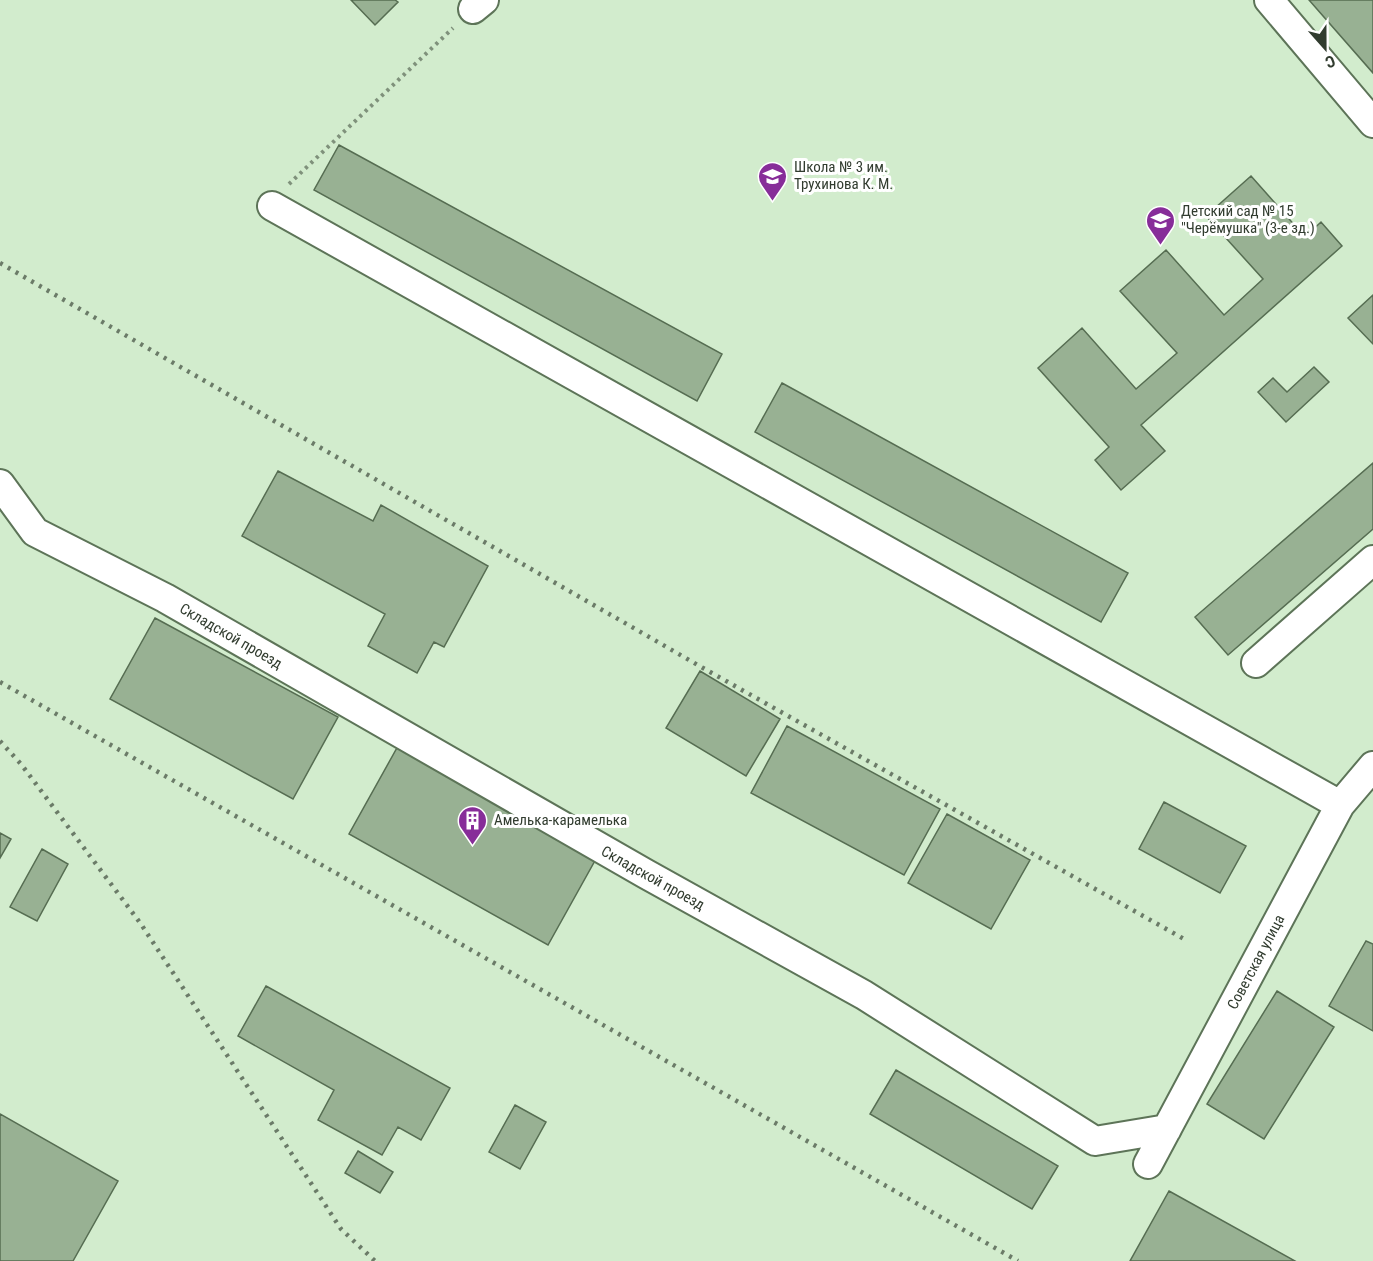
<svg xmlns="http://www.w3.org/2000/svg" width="1373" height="1261" font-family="'Roboto Condensed',sans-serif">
  <rect width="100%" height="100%" fill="#d2eccd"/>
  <path fill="#98b193" stroke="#566d52" stroke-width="1.5" d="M351,0H395L398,2L375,25Z
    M1309,0H1373V73Z
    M339,145L722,354L697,401L314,190Z
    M1251,176L1305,237L1321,222L1342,246L1141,425L1165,451L1121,490L1095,460L1109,447L1038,368L1082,328L1136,389L1177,353L1120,291L1166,250L1224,315L1263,279L1206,216Z
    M1373,295V344L1348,318Z
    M1314,367L1329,382L1286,422L1258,392L1273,378L1287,392Z
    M782,383L1128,573L1101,622L755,432Z
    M1373,463V529L1228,655L1195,617Z
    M278,471L373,521L381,505L488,566L444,647L434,642L417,673L368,646L385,614L242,536Z
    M155,618L338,717L293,799L110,699Z
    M700,671L780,719L746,776L666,728Z
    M787,726L940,809L904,875L751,793Z
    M398,746L597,857L548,945L349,834Z
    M1164,802L1246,846L1220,893L1139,849Z
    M947,814L1030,860L991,929L908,883Z
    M0,833L11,839L0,858Z
    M42,849L68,864L37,921L10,907Z
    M1366,941L1373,944V1031L1329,1006Z
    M266,986L450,1088L421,1140L398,1127L382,1155L318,1120L334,1090L238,1036Z
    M1277,991L1334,1027L1264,1139L1207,1104Z
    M896,1070L1058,1166L1032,1209L870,1114Z
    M515,1105L546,1122L520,1169L489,1152Z
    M0,1114L118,1181L73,1261H0Z
    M358,1151L393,1172L380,1193L345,1173Z
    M1169,1191L1295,1261H1130Z"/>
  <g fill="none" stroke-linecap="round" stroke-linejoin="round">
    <defs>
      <path id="minor" d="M1269,0L1373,123
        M473,9L484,0
        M272,206L1340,805
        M0,484L35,532L165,598L646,874L864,995L1095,1141L1167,1129
        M1256,663L1373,560
        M1148,1164L1340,805L1373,766"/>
    </defs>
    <use href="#minor" stroke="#5d7458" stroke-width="32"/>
    <path stroke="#7f917b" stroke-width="4" stroke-dasharray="3 4.5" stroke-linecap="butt" d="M289,184L453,28"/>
    <use href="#minor" stroke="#fff" stroke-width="28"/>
    <path stroke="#6b7b68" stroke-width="4.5" stroke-dasharray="3 6" stroke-linecap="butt" d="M0,263L703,668L1184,939
      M0,682L1018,1261
      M0,741L21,764L141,924L341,1229L375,1261"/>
  </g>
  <defs>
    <symbol id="school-pin" viewBox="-11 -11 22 30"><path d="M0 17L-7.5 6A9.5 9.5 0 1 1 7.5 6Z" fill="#872d99" stroke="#fff"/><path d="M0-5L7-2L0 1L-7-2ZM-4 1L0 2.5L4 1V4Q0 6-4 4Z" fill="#fff"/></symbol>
    <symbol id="building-pin" viewBox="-11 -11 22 30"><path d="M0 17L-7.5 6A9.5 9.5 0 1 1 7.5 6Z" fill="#872d99" stroke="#fff"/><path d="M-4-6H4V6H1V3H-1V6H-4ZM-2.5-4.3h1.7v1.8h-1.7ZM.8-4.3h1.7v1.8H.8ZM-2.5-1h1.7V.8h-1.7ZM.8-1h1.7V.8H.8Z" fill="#fff"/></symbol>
  </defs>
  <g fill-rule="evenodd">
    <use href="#school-pin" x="756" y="160" width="33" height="45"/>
    <use href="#school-pin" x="1144" y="204" width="33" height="45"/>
    <use href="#building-pin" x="456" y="804" width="33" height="45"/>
  </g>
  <g text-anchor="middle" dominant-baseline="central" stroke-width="6" stroke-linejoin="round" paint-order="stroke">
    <g font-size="15" fill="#313c2f" stroke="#fff" text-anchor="start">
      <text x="794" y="167">Школа № 3 им.<tspan x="794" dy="17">Трухинова К. М.</tspan></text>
      <text x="1181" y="211">Детский сад № 15<tspan x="1181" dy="17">"Черёмушка" (3-е зд.)</tspan></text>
      <text x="494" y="820">Амелька-карамелька</text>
    </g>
    <g font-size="15" fill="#313c2f" stroke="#fff">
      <text transform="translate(231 636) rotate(30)">Складской проезд</text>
      <text transform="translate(653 878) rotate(29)">Складской проезд</text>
      <text transform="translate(1256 962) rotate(-62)">Советская улица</text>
    </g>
  </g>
  <g transform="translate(1325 48) rotate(159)" stroke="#ffffff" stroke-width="4.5" paint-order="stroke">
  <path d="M0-4.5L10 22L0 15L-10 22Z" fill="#313c2f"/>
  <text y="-9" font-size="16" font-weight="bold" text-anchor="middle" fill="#313c2f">С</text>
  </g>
</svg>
